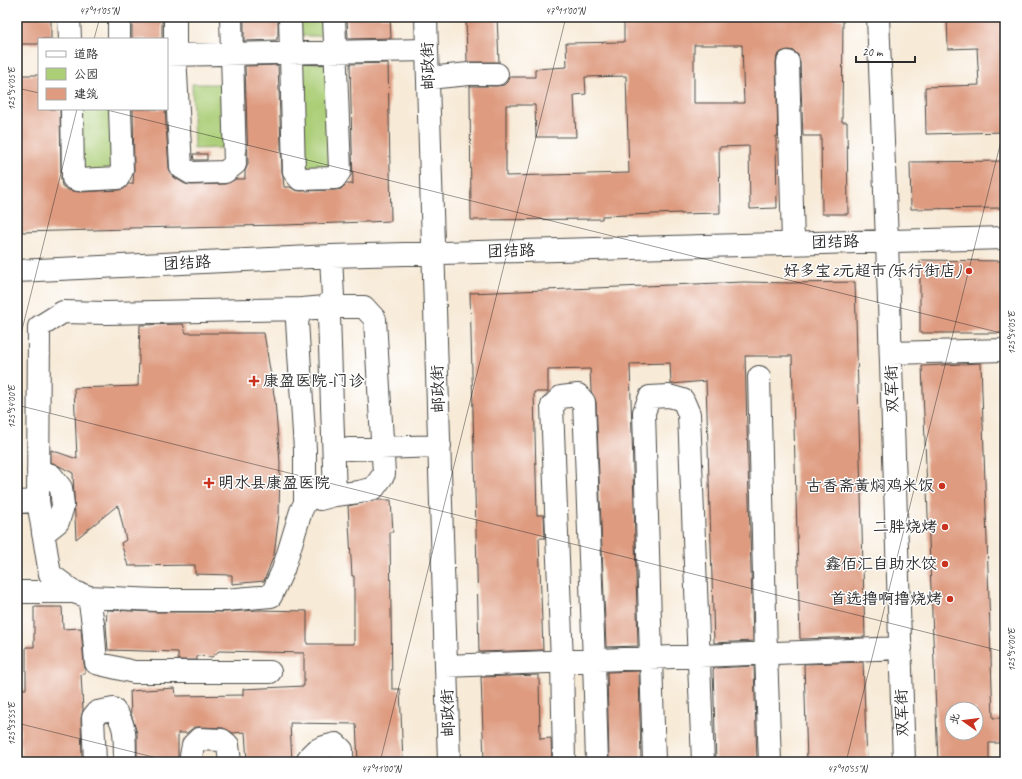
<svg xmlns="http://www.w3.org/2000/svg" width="1022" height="779" font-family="Caveat,'LXGW WenKai TC',sans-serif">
  <rect width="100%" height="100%" fill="#fff"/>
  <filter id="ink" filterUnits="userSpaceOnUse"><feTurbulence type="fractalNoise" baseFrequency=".025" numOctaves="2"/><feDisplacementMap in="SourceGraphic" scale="8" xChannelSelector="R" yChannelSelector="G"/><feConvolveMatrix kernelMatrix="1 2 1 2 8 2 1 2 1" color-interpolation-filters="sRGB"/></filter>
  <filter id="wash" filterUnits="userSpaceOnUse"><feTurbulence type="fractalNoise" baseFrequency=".012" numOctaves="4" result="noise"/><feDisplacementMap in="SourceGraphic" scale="16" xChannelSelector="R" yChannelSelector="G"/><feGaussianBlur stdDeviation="0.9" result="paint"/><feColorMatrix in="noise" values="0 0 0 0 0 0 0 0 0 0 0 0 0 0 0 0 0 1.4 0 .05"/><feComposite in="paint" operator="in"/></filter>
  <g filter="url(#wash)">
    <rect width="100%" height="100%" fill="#f7ead7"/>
    <path fill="#abce77" stroke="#6b7c51" d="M298,17H327L325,31L320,36H303Z
      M299,63H326L330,169L307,167L301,160Z
      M192,84H223L224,148L194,149Z
      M78,109H114L115,174H78Z"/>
    <g id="blocks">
      <path fill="#de9b80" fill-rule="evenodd" d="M17,17H51V39H39V44H17Z
        M132,17H162V39H132Z
        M244,17H278V37H277V40L244,41Z
        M347,17H390L391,38L348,39Z
        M466,17H497L499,62H467Z
        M624,17H688V18L791,17L816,18V19H843L842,122H847L848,214H822L821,136H803L800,62L798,55L794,51L788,50L781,52L777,56L776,62L778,136H776L777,208L750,209L749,146L719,147L720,213L681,214V213L602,216V219L471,220L470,86H497L504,85L508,81L509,77H535V69L567,67L566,43L624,42ZM694,45H742L744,103H694ZM626,76L629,173L506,176V105H535L536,137H576L574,95L586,94L585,77Z
        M947,17H1005V132L926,134L925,87L979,85L977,48L948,49Z
        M388,63L391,221L286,225L129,228V229L22,232L20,75H39V109H60L61,179L62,186L68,190L79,192L119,190L124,189L128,184H133L134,170L133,109H165L169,168L170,173L175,178L185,184L191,185L225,184L236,179H245V171L248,164L245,66L278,65L282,172L283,177L284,187H290L295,190L300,191L335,190L341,189L346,184H353L350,64Z
        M193,154H207V160H194Z
        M1005,161V208L911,209L910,162Z
        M920,260L1005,261V333H920Z
        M744,282L790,283L855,282L865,637L800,639L792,356H745L753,641L714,643L706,381L671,384L670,363L630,364L638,646L606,647L596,402L591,391L590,369L548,370V392H534L537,515H544L545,538H539L543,650L479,652L470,293Z
        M183,324L186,333H264L275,401L280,462L279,515L274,555L264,581L232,584V575L195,574V565L128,566L121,543L126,540L118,505L76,539L73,473L51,462V450L77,459L74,388L138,386L140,325Z
        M981,363L993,718H1005V743H989V762H938L922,366ZM952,709H976V733H952Z
        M376,500H391L393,532H390L392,689H400L403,762H358L356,724L290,723L292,762H247L245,732L233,733L223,728L200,727H194L187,733H178V762H137V733L131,714L130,691L175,688L176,696L243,695V689L304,686V653L219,651L212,657L197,656V660H178V652L108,650L106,625L107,610L157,612H226L258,610L307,611V644H354V576H352L348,506Z
        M34,607H62L63,629L81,628L84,664L85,668V674H81L83,710L81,718L82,762H21L19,689H26V647H34Z
        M863,662L867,762H807L804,664Z
        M754,666L757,762H716L713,669L715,668Z
        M639,671L641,762H609L607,672Z
        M539,675L540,739L551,738L552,762H484L481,677Z"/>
    </g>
  </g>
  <g filter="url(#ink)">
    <use href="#blocks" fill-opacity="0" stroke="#4a4845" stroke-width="1"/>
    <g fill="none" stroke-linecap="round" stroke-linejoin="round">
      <defs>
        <path id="minor" d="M69,17L70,39
          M119,17V39
          M175,17V55L181,167L191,173L225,172L235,164L231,17
          M290,17L294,172L300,179L335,178L340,171L334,17
          M426,17L449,762
          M878,17L887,241L904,762
          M167,55L427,50
          M788,62L793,243
          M428,78L469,74H497
          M72,109L73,178L78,180L118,178L122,170L120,109
          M17,271L331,256L1005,238
          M326,307L333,297L331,256
          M891,353L1005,350
          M759,377L766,653L770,762
          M349,449L440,446
          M38,471L51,475L61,488L63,506L58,522L43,534
          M320,499L335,495L359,492L374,488L384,474L375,319L364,307H326
          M38,501L39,327L63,312L106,313L302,309
          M17,502L38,501L50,574L74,592
          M17,592H74L89,597L157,600H226L271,596L283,570L301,511L305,503V450L297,321L302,309L326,307L329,316L335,495
          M89,597L93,624L96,663L134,672H270
          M446,666L901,648
          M95,762L93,717L97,712L113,709C128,725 124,742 125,762
          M190,762L193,745L199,739L222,740L228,745L230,762
          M307,762C311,749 324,747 336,744L342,750V762
          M564,762L562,662L552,406L561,397L578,395L584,402L594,661L597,762
          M654,762L644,412L650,397L669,396L683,400L689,414L703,762"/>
      </defs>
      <use href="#minor" stroke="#4a4845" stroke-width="24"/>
      <use href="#minor" stroke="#fff" stroke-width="22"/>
    </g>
  </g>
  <path fill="none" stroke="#2b2b2b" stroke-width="1" stroke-opacity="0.45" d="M94,39L100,17M17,88L39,93M103,109L1005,334M17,350L77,109M17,405L1005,652M17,723L173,762M380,762L566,17M846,762L1005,125"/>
  <g fill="#c8321e" stroke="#fff" stroke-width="1.5">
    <circle cx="969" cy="271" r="4"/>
    <path d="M252 375h4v4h4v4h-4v4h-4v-4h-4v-4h4z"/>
    <path d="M207 477h4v4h4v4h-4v4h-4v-4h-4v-4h4z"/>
    <circle cx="942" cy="486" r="4"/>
    <circle cx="945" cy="527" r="4"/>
    <circle cx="945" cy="564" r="4"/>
    <circle cx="950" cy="599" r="4"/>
  </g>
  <g text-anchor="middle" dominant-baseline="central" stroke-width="3" stroke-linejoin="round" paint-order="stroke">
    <g font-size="16" fill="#2b2b2b" stroke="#fff">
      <text transform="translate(428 66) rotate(-92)">邮政街</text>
      <text transform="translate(835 242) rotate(-2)">团结路</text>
      <text transform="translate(511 251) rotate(-2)">团结路</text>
      <text transform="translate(187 263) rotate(-3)">团结路</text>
      <text transform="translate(438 389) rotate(-92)">邮政街</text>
      <text transform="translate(892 389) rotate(-92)">双军街</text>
      <text transform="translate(448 713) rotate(-92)">邮政街</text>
      <text transform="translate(902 713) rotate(-92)">双军街</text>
    </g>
    <g font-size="16" fill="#2b2b2b" stroke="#fff" text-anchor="end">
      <text x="961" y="271">好多宝2元超市(乐行街店)</text>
      <text x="263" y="381" text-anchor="start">康盈医院-门诊</text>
      <text x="218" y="483" text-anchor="start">明水县康盈医院</text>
      <text x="934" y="486">古香斋黄焖鸡米饭</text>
      <text x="937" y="527">二胖烧烤</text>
      <text x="937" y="564">鑫佰汇自助水饺</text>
      <text x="942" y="599">首选撸啊撸烧烤</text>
    </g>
  </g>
  <rect width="1022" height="779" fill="none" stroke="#fff" stroke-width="44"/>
  <rect x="38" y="38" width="130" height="72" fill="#ffffff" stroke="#aaaaaa"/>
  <rect x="46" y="51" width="20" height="6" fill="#ffffff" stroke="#aaaaaa"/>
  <text x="74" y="58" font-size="12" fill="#2b2b2b">道路</text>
  <rect x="46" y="68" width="20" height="12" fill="#abce77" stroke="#aaaaaa"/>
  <text x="74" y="78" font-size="12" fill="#2b2b2b">公园</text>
  <rect x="46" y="88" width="20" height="12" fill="#de9b80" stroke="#aaaaaa"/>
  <text x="74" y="98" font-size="12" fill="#2b2b2b">建筑</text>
  <g transform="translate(964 721) rotate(284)"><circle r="19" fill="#ffffff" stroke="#aaaaaa"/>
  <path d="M0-3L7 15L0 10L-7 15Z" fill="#c8321e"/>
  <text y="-6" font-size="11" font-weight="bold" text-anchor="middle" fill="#2b2b2b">北</text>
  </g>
  <path d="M856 56v6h59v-6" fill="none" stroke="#2b2b2b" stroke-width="2"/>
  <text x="862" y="56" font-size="12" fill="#2b2b2b" stroke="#ffffff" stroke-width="3" paint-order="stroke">20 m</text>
  <rect x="22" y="22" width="978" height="735" fill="none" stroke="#2b2b2b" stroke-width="1.5"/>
  <g font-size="10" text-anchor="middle" fill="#2b2b2b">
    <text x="99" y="14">47°11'05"N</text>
    <text x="565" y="14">47°11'00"N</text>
    <text transform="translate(11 89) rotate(-90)" y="4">125°54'05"E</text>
    <text transform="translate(1011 333) rotate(-90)" y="4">125°54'05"E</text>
    <text transform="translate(11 407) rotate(-90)" y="4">125°54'00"E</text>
    <text transform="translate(1011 650) rotate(-90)" y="4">125°54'00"E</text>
    <text transform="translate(11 724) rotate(-90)" y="4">125°53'55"E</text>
    <text x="381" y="772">47°11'00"N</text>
    <text x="847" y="772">47°10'55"N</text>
  </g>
</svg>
